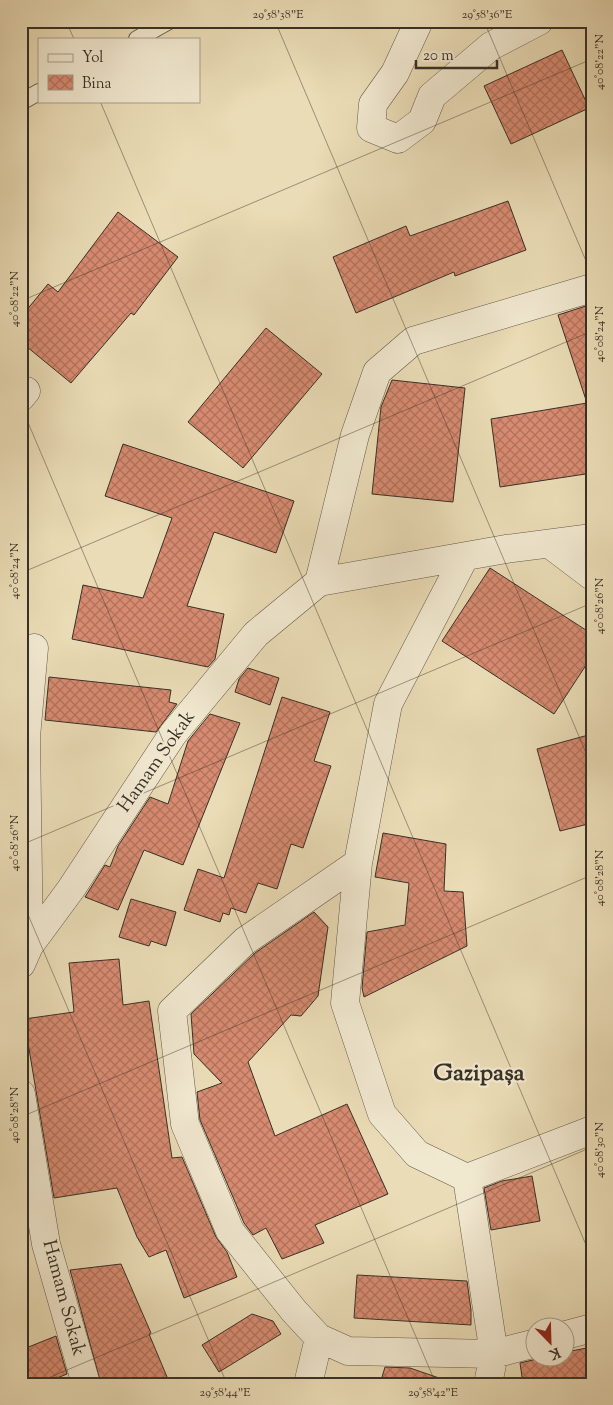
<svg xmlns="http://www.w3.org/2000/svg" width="613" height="1405" font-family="'Sorts Mill Goudy',serif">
  <defs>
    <pattern id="building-cross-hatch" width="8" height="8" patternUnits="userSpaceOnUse" patternTransform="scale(1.25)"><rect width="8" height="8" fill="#d88b71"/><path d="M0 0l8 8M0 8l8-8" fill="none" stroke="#b0725d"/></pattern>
  </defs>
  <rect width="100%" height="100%" fill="#eadcb6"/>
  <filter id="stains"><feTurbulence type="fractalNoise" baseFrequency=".004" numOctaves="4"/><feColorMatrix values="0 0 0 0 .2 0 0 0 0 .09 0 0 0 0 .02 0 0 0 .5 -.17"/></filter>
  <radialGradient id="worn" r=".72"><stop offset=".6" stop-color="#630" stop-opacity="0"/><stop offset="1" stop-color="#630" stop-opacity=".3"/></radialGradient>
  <path fill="url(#building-cross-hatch)" stroke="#383026" d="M562,50L589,108L511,144L484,86Z
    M508,201L526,250L455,276L454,272L356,313L333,257L406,226L410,236Z
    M118,212L178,257L134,315L131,313L71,383L21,342V317L48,284L58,292Z
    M592,304V473L500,487L491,419L587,403L558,315Z
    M266,328L322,374L243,468L188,422Z
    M392,380L465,388L453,502L372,494L381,407Z
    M123,444L294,501L276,553L214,532L187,606L224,614L215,659L208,667L72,639L83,585L143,598L172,518L105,496Z
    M490,568L592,634V656L554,714L442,641Z
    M248,668L279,678L270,705L235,692L239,679Z
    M49,677L171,690L169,702L177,704L156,732L45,720Z
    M282,697L330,712L314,761L331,766L303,848L291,844L277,889L258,883L246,913L231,908L229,915L223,913L220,922L184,910L198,869L224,878Z
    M210,714L240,723L183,865L144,850L118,910L85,897L105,865L110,867L118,846L150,797L168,804L188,741Z
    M592,734V823L560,831L537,749Z
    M383,833L446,844L444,891L463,892L467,946L364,997L362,988L367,932L405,925L409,883L375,877Z
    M131,899L176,912L166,946L151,941L149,946L119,937Z
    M314,912L328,927L318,996L301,1016L291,1015L248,1062L275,1136L347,1104L388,1194L315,1225L324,1243L282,1259L266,1228L253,1235L244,1223L200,1120L197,1092L222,1083L194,1054L191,1014L255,953Z
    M119,959L123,1005L149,1001L172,1158L182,1157L216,1237L227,1252L237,1277L184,1298L166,1250L149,1257L137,1237L117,1188L54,1198L24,1019L74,1012L69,963Z
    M532,1176L540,1221L491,1230L484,1188L502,1181Z
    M121,1264L151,1333L149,1334L170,1384H101L70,1270Z
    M357,1275L467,1281L471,1310V1325L354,1318Z
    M252,1314L273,1321L281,1334L219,1372L202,1345Z
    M56,1336L67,1374L42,1384H21V1350Z
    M592,1347V1384H523L520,1363L541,1358H566V1352Z
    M385,1367L410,1368L445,1380V1384H380Z"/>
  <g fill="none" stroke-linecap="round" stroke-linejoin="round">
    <defs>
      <path id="service" d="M137,39L169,21
        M21,102L39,92"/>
      <path id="minor" d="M419,21L395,73L373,104L371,128L398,139L422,121L432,96L491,46L539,21
        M21,397L26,391
        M551,545L592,576
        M464,558L388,704L358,863L345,1003L382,1114L417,1154L467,1178L592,1130
        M319,582L355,435L377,372L413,341L592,288
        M358,863L245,941L172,1011L185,1124L230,1231L294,1311L319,1338L348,1351L494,1354L536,1343
        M29,946L26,737L34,648
        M21,964L29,946L71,889L173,734L256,634L319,582L506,549L592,538
        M21,1094L46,1244L86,1384
        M467,1178L494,1354L488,1384
        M566,1335L592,1328
        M308,1384L319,1338"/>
    </defs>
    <use href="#service" stroke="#645b4a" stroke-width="18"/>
    <use href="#minor" stroke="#645b4a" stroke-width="29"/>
    <use href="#service" stroke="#f1e8d0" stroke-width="16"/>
    <use href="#minor" stroke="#f1e8d0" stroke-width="28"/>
  </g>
  <path fill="none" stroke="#383026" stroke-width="1" stroke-opacity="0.45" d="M66,21L74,39M275,21L592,767M484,21L592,275M21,29L41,21M100,101L592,1259M21,301L592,59M21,406L436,1384M21,573L592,331M21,845L592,603M21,898L227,1384M21,1117L592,875M34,1384L592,1147"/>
  <g text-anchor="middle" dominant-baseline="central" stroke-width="4.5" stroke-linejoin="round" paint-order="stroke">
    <g font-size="19" fill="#383026" stroke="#f1e8d0">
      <text transform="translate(157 762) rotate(-55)">Hamam Sokak</text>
      <text transform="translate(63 1298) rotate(75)">Hamam Sokak</text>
    </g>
    <g font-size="24" font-weight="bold" fill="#383026" stroke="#f1e8d0">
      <text x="479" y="1074">Gazipaşa</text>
    </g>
  </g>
  <rect width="613" height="1405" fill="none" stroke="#eadcb6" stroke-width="55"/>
  <rect x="38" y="38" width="162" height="65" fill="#f1e8d0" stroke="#a79e8c"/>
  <rect x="48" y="54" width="25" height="8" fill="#f1e8d0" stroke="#a79e8c"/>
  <text x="82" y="62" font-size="15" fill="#383026">Yol</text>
  <rect x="48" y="75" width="25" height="15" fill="url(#building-cross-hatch)" stroke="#a79e8c"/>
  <text x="82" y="88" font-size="15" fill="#383026">Bina</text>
  <g transform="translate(550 1342) rotate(157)"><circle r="24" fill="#f1e8d0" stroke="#a79e8c"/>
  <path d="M0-4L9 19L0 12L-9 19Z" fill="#8f2418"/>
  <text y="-8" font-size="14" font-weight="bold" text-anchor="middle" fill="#383026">K</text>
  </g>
  <path d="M416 60v8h81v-8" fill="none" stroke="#383026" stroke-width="2.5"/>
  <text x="423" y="60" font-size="15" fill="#383026" stroke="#f1e8d0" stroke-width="4" paint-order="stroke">20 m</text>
  <rect x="28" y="28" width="558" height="1350" fill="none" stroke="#383026" stroke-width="2"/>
  <g font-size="12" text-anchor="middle" fill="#383026">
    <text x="278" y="18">29°58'38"E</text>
    <text x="487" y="18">29°58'36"E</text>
    <text transform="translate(599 62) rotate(-90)" y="4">40°08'22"N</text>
    <text transform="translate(14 299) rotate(-90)" y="4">40°08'22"N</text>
    <text transform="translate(599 334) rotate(-90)" y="4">40°08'24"N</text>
    <text transform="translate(14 571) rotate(-90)" y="4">40°08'24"N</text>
    <text transform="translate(599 606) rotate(-90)" y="4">40°08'26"N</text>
    <text transform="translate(14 843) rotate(-90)" y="4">40°08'26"N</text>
    <text transform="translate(599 878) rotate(-90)" y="4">40°08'28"N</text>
    <text transform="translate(14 1115) rotate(-90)" y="4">40°08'28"N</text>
    <text transform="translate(599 1150) rotate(-90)" y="4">40°08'30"N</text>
    <text x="225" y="1396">29°58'44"E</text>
    <text x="433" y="1396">29°58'42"E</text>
  </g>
  <rect width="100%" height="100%" filter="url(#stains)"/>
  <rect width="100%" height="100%" fill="url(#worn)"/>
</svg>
